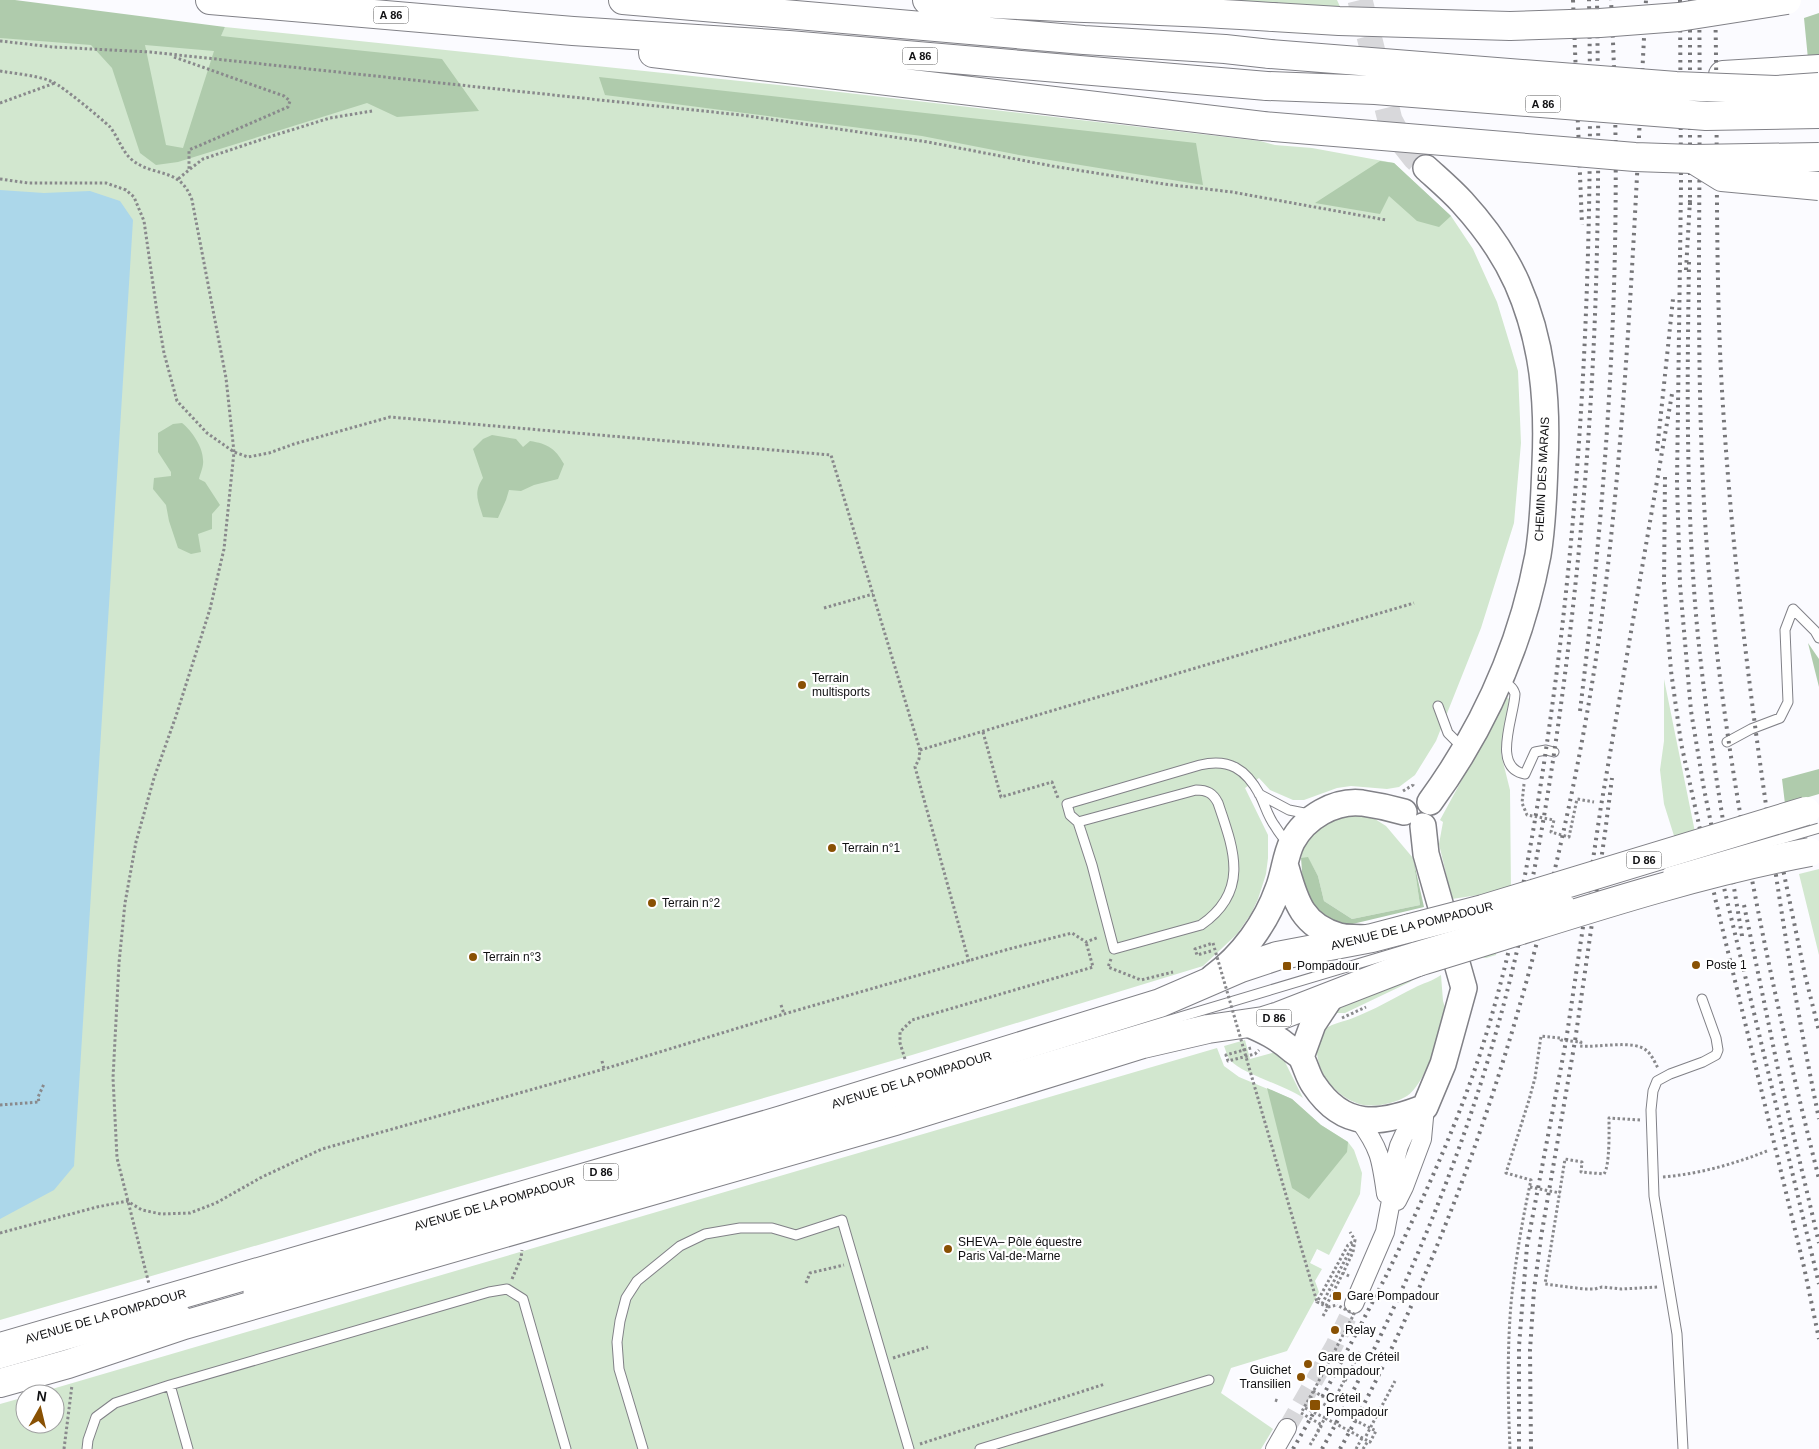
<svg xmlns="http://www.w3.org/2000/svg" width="1819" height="1449" font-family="Helvetica,sans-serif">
  <rect width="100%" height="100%" fill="#fbfbff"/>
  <path fill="#d2e7cf" d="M1122,0H1337L1342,11Z
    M0,8L221,35L225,27L779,85L1260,141L1275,145L1312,148L1394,163L1451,216L1473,249L1497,302L1518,371L1521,443L1514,523L1481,628L1436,741L1415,775L1399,787L1387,789L1351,786L1337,788L1304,800H1293L1270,790L1259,778L1245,788L1268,835V858L1266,874L1258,899L1251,914L1237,934L1203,966L912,1055L0,1320Z
    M1664,679L1695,832L1675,839L1664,804L1660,770L1664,741Z
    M1507,697L1509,699L1501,754L1510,790L1511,890L1452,899L1439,844L1443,822L1440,820Z
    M1360,814H1367L1386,826L1413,858L1420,905L1352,919L1324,901L1318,876L1308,858H1301C1307,827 1331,818 1360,814Z
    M1819,869V955L1799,874Z
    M1497,947L1496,955L1486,958L1475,956L1429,969L1410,982L1345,1013H1328L1345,999L1429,967Z
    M1441,975L1443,1001L1446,1011C1441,1032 1425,1085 1407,1096C1394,1104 1373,1108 1359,1104C1335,1096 1315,1072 1317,1046C1318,1042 1318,1035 1321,1032C1329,1024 1343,1022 1353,1018C1374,1010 1394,998 1414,988C1423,983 1433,981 1441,975Z
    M1245,1040L1250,1059L1276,1052L1282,1056L1303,1098C1285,1085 1242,1074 1230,1060C1227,1056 1226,1051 1224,1046Z
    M1217,1048L1224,1066L1239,1077L1292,1099L1321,1125L1348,1142L1354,1150L1362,1173L1360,1194L1329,1255L1317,1249L1310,1263L1322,1269L1315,1281L1319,1292L1287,1351L1231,1368L1221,1393L1273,1429L1261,1449H0V1404L25,1397V1424H55V1394H35Z"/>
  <path fill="#afcbac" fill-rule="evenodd" d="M0,0H15L225,27L221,36L442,59L479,111L397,117L367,103L178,162L156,165L140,153L112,68L91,45L0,38ZM145,45L214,51L183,148L166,145Z
    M1819,13V58L1808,59L1804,18Z
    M599,77L1196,143L1203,185L1019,155L922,136L605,95Z
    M1380,161L1394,163L1451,216L1439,227L1417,221L1389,196L1380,214L1315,203Z
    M182,423C192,431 203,447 203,460C204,466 200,474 199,479L205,482L220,505L212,514V529L198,534L201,552L191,554L178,548L169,521L166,505L153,489L154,478L171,476V472L158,452V433L173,424Z
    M492,435L516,439L523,447L530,441C548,444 555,448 564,464L558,479L534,485L521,491L509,490L506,500L498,518L483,517C478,500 473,493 483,478L473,449L483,439Z
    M1808,643L1819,659V687Z
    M1819,769V794L1785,804L1782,779Z
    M1308,857L1318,876L1324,901L1352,919L1420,905L1413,858L1424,907L1344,926L1313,911L1303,884L1301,858Z
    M1267,1088L1292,1099L1321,1125L1348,1142L1347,1152L1309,1199L1292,1188Z"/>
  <path fill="#acd7ea" d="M0,190L44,193L90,191L120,201L133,220L74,1166L54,1190L0,1219Z"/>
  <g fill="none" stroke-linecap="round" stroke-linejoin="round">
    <path stroke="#d8d8db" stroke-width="18" stroke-dasharray="18 9" stroke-linecap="butt" d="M1287,1428L1334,1346L1354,1304"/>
    <path stroke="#d8d8db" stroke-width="25" stroke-dasharray="25 12" stroke-linecap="butt" d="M1360,0L1390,120L1400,139L1415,158L1426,168"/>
    <defs>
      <path id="lane" d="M1501,681C1508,684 1513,687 1515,694C1514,717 1491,768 1525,774L1535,752L1546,750L1554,752
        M1438,706L1448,733L1463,748
        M1727,742L1751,729L1780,718L1788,702L1785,630L1793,609L1815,631L1819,638
        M1259,794L1289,810L1309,814
        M1078,822L1196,790C1207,790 1213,793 1218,803C1234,850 1250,891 1201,925L1114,949L1092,865L1078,822L1070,815L1067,804L1200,765C1229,758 1246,769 1260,795C1265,805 1268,817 1275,826C1279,833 1284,839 1289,844
        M248,1292L609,1188L1414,947
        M0,1364L185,1311
        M170,1385L188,1449
        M87,1449L88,1440L96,1417L115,1403L170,1385L489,1292L507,1289L523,1299L566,1449
        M643,1449L619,1369L617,1342L620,1321L626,1298L637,1281L680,1246L705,1234L740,1228H772L796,1235L842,1220L909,1449
        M980,1449L1209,1380
        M1683,1449L1677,1334L1654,1196L1651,1110L1653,1091L1657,1081L1670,1074L1703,1062L1716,1055L1718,1050L1716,1038L1702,999"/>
      <path id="street" d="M1359,1120C1380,1149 1381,1158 1386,1194
        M1397,1201L1404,1187L1422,1139L1425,1107
        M1354,1304L1385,1232L1394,1185L1396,1157L1399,1146L1404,1135L1425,1108
        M1275,1449L1287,1428"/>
      <path id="secondary" d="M1426,168C1438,179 1451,190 1462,202C1483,225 1504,254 1517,283C1543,342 1548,401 1545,464C1544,495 1543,525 1538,555C1521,645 1484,728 1430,802
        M1285,864C1295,898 1300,925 1339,936C1346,938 1355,937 1363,938
        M1213,977C1242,956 1266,923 1278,889C1284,874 1285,856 1292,842C1305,817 1335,800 1362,803C1376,805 1390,808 1404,812
        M1246,1023C1265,1031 1277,1037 1292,1050C1295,1052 1299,1055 1301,1057C1306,1066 1308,1077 1314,1085C1344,1130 1380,1125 1425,1107L1443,1064L1464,988L1426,854L1423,826
        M1301,1057L1313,1024L1331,997"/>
      <g id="primary">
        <path id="s1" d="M0,1347L782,1120L1160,1003L1241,968L1277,956L1372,938L1410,928"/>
        <path d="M0,1383L68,1364L184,1325L895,1121L1143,1044L1208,1029L1263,1021L1279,1016L1418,962"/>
      </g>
      <path id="highway" d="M210,0L573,31L789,45L1267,86
        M623,0L1084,40L1225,49L1270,54
        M927,0C1042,8 1158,9 1273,17
        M653,53L1263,126
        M1723,75L1819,69"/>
    </defs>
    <use href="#lane" stroke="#818187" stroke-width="11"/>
    <use href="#street" stroke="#818187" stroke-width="20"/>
    <use href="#secondary" stroke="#818187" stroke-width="28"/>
    <use href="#primary" stroke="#818187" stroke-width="30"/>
    <use href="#highway" stroke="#818187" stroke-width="30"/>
    <path stroke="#89898c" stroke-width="3" stroke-dasharray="2.5 2.5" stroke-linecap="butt" d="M0,41L53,47L150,52L741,115L928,142L1052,166L1164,184L1232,192L1386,220
      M174,57L284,96L290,101L288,107L189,150V170L178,179
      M0,71C17,74 36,75 53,82C62,86 102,119 110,127C118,137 122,151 131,159C153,178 180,166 192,200L226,378L234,452L224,549L210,609L176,716L154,778L136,842L125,903L119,963L113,1078L117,1158L149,1284
      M0,103L55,83
      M190,169L203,159L272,136L330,118L372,111
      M0,179L28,183H106L126,190L134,197L144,221L157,312L164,353L177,401L207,433L234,452L248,457L269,453L294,444L390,417L831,455L920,750L919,759L915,767L969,962
      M824,608L873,594
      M983,732L1001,797L1052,782L1058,798
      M920,750L1414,603
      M1524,784L1522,803L1527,815L1554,820L1551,832L1569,837L1577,799L1594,802
      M1403,791L1413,785V782
      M1211,951L1197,955L1195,949L1213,943
      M1111,959L1108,967L1141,980L1173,972
      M781,1005L784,1014
      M1342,1018L1366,1007
      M1251,1048L1226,1055L1228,1061L1255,1054L1259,1050
      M905,1059L900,1043V1032L912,1020L1093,967L1086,942
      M602,1061L604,1069
      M0,1105L39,1102L38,1097L44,1084
      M1640,1120L1609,1118C1609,1131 1610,1165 1604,1174L1581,1172L1582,1162L1565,1159L1545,1284L1584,1289H1595L1602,1287L1621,1289L1658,1287
      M1663,1177C1699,1174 1734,1164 1767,1151
      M1530,1187L1560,1193
      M0,1233L97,1207L127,1201L142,1210L161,1214L190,1213L216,1203L262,1177L322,1149L604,1069L784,1014L1009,949L1072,933L1086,942L1099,937
      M1349,1276L1343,1273L1353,1252L1355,1240L1350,1232
      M512,1279L521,1258L522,1250
      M806,1283L810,1273L844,1265
      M1322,1304L1355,1241
      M1326,1306L1343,1273
      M1328,1307L1337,1305
      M1323,1316L1328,1307L1317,1302L1348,1245L1355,1240
      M893,1358L928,1347
      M1345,1381L1360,1352
      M1313,1391L1333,1402L1345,1379
      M1275,1400L1278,1401
      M1326,1416L1330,1407
      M1366,1436L1395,1381
      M920,1444L1105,1384
      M1310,1445L1322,1425L1301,1413L1314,1390
      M64,1449L72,1385
      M1356,1449L1362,1438
      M1363,1449L1368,1441
      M1510,1449C1508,1401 1507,1352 1511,1304C1515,1263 1522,1221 1531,1180L1506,1173L1529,1100L1535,1078L1541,1036L1561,1038V1040L1581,1042L1580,1046C1598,1048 1635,1039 1647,1051C1652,1055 1655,1063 1658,1068"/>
    <use href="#lane" stroke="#fff" stroke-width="9"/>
    <use href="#street" stroke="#fff" stroke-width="18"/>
    <use href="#secondary" stroke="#fff" stroke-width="25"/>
    <use href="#primary" stroke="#fff" stroke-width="28"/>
    <use href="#highway" stroke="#fff" stroke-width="28"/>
    <path stroke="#767679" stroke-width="4" stroke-dasharray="2.5 5" stroke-linecap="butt" d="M1573,0L1582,225
      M1680,0L1681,185L1677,482L1680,585L1691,711L1704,789L1725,892L1819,1284
      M1690,0V207
      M1699,0C1702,187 1693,375 1708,562C1725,771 1768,976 1819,1179
      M1715,0C1718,124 1715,249 1721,373C1729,520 1746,667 1767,812C1781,915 1798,1017 1819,1119
      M1689,262C1687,384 1686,505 1697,626C1707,730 1725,833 1742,936
      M1686,270L1690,200
      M1657,451L1673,299
      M1665,477L1664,584L1671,671L1681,743L1716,902L1804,1267L1819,1339
      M1580,711C1609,473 1624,239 1611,0
      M1779,850L1805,975L1819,1031
      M1744,905L1778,1069L1819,1243
      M1293,1449C1326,1392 1356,1334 1386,1276C1421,1204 1455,1130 1480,1054C1520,930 1540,799 1557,670C1585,447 1593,224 1589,0
      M1322,1449C1408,1294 1476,1127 1516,955C1538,862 1553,768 1565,674C1583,532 1594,390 1597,248C1599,165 1598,83 1597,0
      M1340,1449C1440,1268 1507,1074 1554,873C1574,788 1591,701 1602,615C1628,411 1635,205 1646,0
      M1519,1449V1346L1527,1246L1566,1041L1601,806L1672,394
      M1531,1449L1530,1350L1534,1290L1541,1237L1575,1041L1605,833L1612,778"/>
    <defs>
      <path id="lane-bridge" d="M1668,872L1819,828
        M1414,947L1569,901"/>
      <path id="primary-bridge" d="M1693,159L1722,177L1819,186
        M1410,928L1483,909L1806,811
        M1418,962C1548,923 1677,877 1810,852"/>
      <path id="highway-bridge" d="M1273,17L1339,21L1510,26L1600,23L1679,17L1787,0
        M1270,54L1676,86L1776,90L1819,87
        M1267,86L1375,90L1706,116L1819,114
        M1263,126L1635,157L1693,159L1819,157"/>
    </defs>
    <use href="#lane-bridge" stroke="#818187" stroke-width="11" stroke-linecap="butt"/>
    <use href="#primary-bridge" stroke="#818187" stroke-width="30" stroke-linecap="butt"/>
    <use href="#highway-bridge" stroke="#818187" stroke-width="30" stroke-linecap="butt"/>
    <path stroke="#89898c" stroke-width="3" stroke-dasharray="2.5 2.5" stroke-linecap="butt" d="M1213,943L1317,1302
      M1314,1390L1354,1314L1337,1305
      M1310,1397L1376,1431L1370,1442L1325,1418
      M1305,1408L1325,1418L1317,1432"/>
    <use href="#lane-bridge" stroke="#fff" stroke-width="9"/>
    <use href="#primary-bridge" stroke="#fff" stroke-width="28"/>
    <use href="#highway-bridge" stroke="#fff" stroke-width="28"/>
  </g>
  <g fill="#895103" stroke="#fff" stroke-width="2">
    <circle cx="802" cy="685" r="5"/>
    <circle cx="832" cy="848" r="5"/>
    <circle cx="652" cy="903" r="5"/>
    <circle cx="473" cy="957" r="5"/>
    <circle cx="1696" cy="965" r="5"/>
    <rect x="1282" y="961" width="10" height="10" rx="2.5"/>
    <circle cx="948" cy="1249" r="5"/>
    <rect x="1332" y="1291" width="10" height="10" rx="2.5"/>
    <circle cx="1335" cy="1330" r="5"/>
    <circle cx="1308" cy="1364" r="5"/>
    <circle cx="1301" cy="1377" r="5"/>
    <rect x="1309" y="1399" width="12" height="12" rx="2.5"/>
  </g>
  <g text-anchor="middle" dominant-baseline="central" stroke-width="4.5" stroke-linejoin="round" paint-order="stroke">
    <g fill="#fff" stroke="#585859" stroke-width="1">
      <rect x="373.5" y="6.5" width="35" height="17" rx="4"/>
      <rect x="902.5" y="47.5" width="35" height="17" rx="4"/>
      <rect x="1525.5" y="95.5" width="35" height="17" rx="4"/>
      <rect x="1626.5" y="851.5" width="35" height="17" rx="4"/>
      <rect x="1256.5" y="1009.5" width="35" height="17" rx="4"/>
      <rect x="583.5" y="1163.5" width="35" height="17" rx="4"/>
    </g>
    <g font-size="11" font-weight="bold" fill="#101012">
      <text x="391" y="15">A 86</text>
      <text x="920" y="56">A 86</text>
      <text x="1543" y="104">A 86</text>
      <text x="1644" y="860">D 86</text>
      <text x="1274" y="1018">D 86</text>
      <text x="601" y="1172">D 86</text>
    </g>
    <g font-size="12" fill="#101012" stroke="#fff">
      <text transform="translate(1542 479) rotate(-87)">CHEMIN DES MARAIS</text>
      <text transform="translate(1412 926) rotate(-14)">AVENUE DE LA POMPADOUR</text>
      <text stroke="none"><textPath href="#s1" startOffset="950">AVENUE DE LA POMPADOUR</textPath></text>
      <text stroke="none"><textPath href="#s1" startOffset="515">AVENUE DE LA POMPADOUR</textPath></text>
      <text stroke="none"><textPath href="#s1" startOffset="110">AVENUE DE LA POMPADOUR</textPath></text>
    </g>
    <g font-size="12" fill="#101012" stroke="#fff" text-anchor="start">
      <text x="812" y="678">Terrain<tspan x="812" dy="14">multisports</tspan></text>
      <text x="842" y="848">Terrain n°1</text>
      <text x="662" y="903">Terrain n°2</text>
      <text x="483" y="957">Terrain n°3</text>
      <text x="1706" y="965">Poste 1</text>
      <text x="1297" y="966">Pompadour</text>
      <text x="958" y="1242">SHEVA– Pôle équestre<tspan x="958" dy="14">Paris Val-de-Marne</tspan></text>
      <text x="1347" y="1296">Gare Pompadour</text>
      <text x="1345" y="1330">Relay</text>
      <text x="1318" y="1357">Gare de Créteil<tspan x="1318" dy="14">Pompadour</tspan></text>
      <text x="1291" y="1370" text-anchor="end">Guichet<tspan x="1291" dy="14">Transilien</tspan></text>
      <text x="1326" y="1398">Créteil<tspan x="1326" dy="14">Pompadour</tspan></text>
    </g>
  </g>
  <g transform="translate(40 1409) rotate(8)"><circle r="24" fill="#ffffff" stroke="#9f9fa0"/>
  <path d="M0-4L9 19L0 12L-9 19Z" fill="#895103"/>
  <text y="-8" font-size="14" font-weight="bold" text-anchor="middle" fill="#101012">N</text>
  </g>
</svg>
